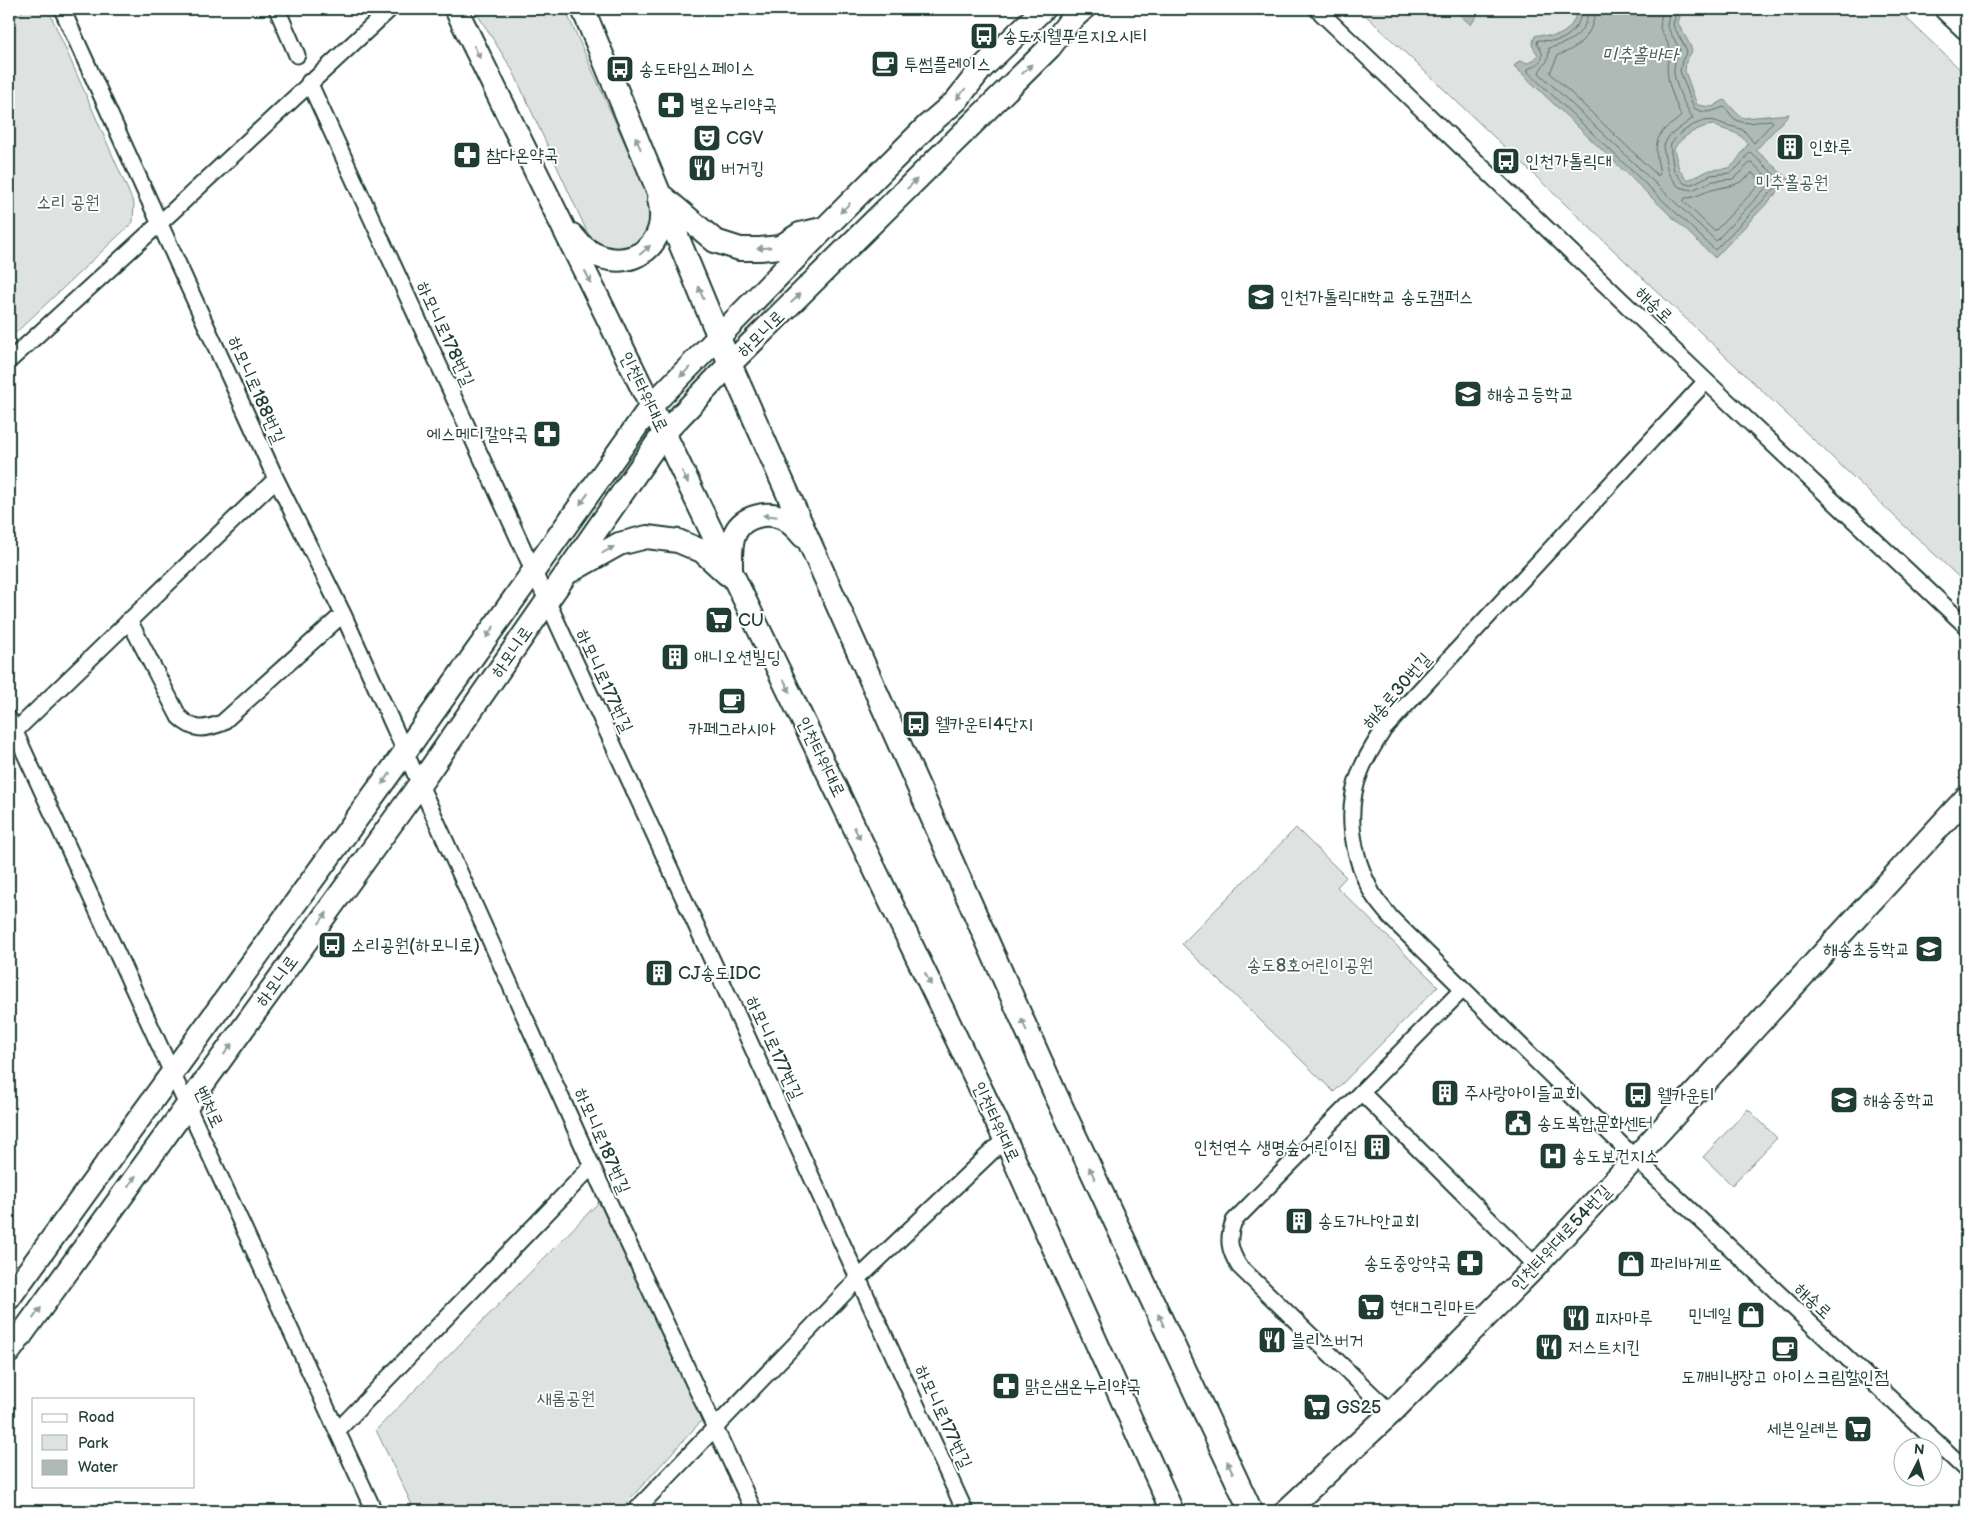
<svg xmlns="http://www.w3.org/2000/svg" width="1975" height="1520" font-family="'Balsamiq Sans','Poor Story',sans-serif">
  <rect width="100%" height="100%" fill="#fff"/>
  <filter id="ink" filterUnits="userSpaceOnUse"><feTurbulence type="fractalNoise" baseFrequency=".02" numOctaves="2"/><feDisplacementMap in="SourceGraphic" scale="10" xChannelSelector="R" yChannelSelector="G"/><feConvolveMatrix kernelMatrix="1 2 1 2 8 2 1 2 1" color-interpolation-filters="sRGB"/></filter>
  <g filter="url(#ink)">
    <path fill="#dee3e2" stroke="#7e908b" d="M25,9H48L134,204L133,222L9,339V24Z
      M474,9H565L651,202L650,231L632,251L605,252L589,236L513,71Z
      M1359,9H1897L1966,75V584Z
      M1296,828L1346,877L1337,887L1438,986L1334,1092L1182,944Z
      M1748,1109L1777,1138L1732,1185L1703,1157Z
      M599,1202L703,1419L619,1511H499L493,1504L483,1511H415L376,1430Z"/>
    <path fill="#afbab7" stroke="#758883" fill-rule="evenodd" d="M1453,9H1481L1471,25Z
      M1577,9H1684L1681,13L1678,23L1690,45L1692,51L1686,62L1685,71L1697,105L1712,107L1724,100C1732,106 1735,114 1744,118L1789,114L1756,150L1789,180L1715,258L1514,66L1519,61L1529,63L1534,60L1538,55L1532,45L1535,36C1541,33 1547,37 1555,36C1567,34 1576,21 1577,9ZM1714,125C1728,133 1737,129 1748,144L1735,163L1729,168L1710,170L1690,179H1686L1679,169L1674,149C1681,136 1700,126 1714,125Z"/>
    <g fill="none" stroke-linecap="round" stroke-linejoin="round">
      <path stroke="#596f68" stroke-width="1" d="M1581,9C1582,23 1570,39 1555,41C1549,41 1543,40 1538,40L1537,44C1547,57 1542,63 1528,69V72L1715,250L1780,183V180L1750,152L1739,166L1731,173L1711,175L1692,184H1685L1674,171L1670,146C1676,134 1700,117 1715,121C1719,122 1722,124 1726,125C1732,127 1739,127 1744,131C1748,134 1751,140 1754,143L1773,122L1771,120C1760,121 1744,126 1735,119C1730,116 1729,110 1724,107C1713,111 1705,115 1694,108L1680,71L1682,61L1687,51L1673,25L1677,9
        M1588,9C1588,33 1570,43 1549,48C1549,66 1543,62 1539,73L1716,241L1772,181L1751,162L1733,179L1713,181L1692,190L1679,187L1668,173L1663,147L1669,136L1693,118C1686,108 1673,82 1674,69C1674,62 1677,57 1680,50L1667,26L1670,9
        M1595,9C1595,32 1579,49 1558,55L1550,73L1658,176L1660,173C1657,157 1651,141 1666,128C1671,124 1677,121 1681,116C1673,95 1661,73 1671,50L1660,28L1662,9
        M1752,173L1760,180L1761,183L1716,230H1713L1683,201L1685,198C1697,198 1704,191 1716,189C1735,184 1736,187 1752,173Z"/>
      <defs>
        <path id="street" d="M62,9L276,479L343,614L592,1166L754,1511
          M277,9L297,55
          M1317,9L1706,381L1966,626
          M309,82L965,1511
          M9,361L160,223L390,9
          M1706,381L1384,729C1376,742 1367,755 1361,770C1344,810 1352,856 1372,893C1377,902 1385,910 1391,918L1636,1159L1966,1470
          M129,620L179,717C194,731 203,730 222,723L343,614
          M9,719L374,1511
          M9,737L276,479
          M1361,1092L1536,1266
          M1391,1413L1239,1266C1229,1250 1227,1239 1234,1221L1463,989
          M337,1431L592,1166
          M635,1511L859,1278L1005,1139"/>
        <path id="secondary" d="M456,9L651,406L1005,1139L1172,1511
          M583,9L730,364L1055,1093L1251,1511
          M1946,9L1966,28
          M663,197L715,241L740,249H760L780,247L800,234L822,229
          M572,235C606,281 674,259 659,199
          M731,568C731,556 730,544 735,533C743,516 767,511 783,518C791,523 797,529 803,536
          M571,571L619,544L647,537L678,541L702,551L727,574
          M9,1298L405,752L651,406L825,228L928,125L956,101L981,69L1043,9
          M9,1352L420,784L664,433L730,364L1050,47L1069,22L1083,9
          M1286,1511L1391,1413L1536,1266L1966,798"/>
      </defs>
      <use href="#street" stroke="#1f3d34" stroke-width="19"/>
      <use href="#secondary" stroke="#1f3d34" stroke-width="26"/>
      <use href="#street" stroke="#fff" stroke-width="15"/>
      <use href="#secondary" stroke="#fff" stroke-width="22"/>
    </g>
    <defs><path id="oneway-solid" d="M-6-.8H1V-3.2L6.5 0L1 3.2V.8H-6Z" transform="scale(1.25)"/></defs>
    <g fill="#8f9e9a">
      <use href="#oneway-solid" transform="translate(477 52) rotate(64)"/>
      <use href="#oneway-solid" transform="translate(1027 69) rotate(-45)"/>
      <use href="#oneway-solid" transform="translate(961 94) rotate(129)"/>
      <use href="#oneway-solid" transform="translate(638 143) rotate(-113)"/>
      <use href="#oneway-solid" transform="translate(912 184) rotate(-45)"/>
      <use href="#oneway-solid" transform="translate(845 208) rotate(135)"/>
      <use href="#oneway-solid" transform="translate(764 248) rotate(175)"/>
      <use href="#oneway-solid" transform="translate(645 250) rotate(-41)"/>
      <use href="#oneway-solid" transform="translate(588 277) rotate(64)"/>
      <use href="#oneway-solid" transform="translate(701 293) rotate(-112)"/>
      <use href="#oneway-solid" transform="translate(796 298) rotate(-45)"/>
      <use href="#oneway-solid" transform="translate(685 372) rotate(135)"/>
      <use href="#oneway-solid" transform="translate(685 477) rotate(64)"/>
      <use href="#oneway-solid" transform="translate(584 499) rotate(126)"/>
      <use href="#oneway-solid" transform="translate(770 516) rotate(-174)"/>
      <use href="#oneway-solid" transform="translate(608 550) rotate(-30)"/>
      <use href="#oneway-solid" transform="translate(490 632) rotate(125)"/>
      <use href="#oneway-solid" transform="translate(787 686) rotate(64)"/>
      <use href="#oneway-solid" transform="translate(386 779) rotate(126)"/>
      <use href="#oneway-solid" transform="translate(857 833) rotate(64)"/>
      <use href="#oneway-solid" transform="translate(323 918) rotate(-54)"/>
      <use href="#oneway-solid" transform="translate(928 979) rotate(64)"/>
      <use href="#oneway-solid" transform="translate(1024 1025) rotate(-114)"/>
      <use href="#oneway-solid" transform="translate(228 1049) rotate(-54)"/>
      <use href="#oneway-solid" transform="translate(1092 1173) rotate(-115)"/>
      <use href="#oneway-solid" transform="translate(132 1181) rotate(-54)"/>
      <use href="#oneway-solid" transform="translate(37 1313) rotate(-54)"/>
      <use href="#oneway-solid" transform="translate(1161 1320) rotate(-115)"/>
      <use href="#oneway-solid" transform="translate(1230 1467) rotate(-115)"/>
    </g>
  </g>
  <defs>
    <symbol id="bus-square" viewBox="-11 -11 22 22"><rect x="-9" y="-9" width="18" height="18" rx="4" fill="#1f3d34" stroke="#fff"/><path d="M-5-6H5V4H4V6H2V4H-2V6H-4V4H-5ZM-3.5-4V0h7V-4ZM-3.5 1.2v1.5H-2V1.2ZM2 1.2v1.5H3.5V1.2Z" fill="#fff"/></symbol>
    <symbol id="cafe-square" viewBox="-11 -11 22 22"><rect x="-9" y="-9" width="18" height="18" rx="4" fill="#1f3d34" stroke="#fff"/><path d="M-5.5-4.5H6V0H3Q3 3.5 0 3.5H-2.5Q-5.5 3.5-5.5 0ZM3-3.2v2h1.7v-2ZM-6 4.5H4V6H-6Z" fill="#fff"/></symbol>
    <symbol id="pharmacy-square" viewBox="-11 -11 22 22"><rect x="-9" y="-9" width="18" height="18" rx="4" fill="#1f3d34" stroke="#fff"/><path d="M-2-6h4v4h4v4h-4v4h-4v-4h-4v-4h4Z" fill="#fff"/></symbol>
    <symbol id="theatre-square" viewBox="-11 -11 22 22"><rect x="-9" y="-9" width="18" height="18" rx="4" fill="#1f3d34" stroke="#fff"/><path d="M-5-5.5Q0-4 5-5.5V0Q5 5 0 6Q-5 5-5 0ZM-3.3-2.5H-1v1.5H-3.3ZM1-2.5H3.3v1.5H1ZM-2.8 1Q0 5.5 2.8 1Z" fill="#fff"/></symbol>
    <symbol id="building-square" viewBox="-11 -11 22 22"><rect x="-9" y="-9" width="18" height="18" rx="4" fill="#1f3d34" stroke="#fff"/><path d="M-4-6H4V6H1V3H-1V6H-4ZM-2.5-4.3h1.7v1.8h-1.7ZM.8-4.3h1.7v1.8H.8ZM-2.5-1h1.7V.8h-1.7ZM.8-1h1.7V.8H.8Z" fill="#fff"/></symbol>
    <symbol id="restaurant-square" viewBox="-11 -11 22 22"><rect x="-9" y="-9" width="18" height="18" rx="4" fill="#1f3d34" stroke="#fff"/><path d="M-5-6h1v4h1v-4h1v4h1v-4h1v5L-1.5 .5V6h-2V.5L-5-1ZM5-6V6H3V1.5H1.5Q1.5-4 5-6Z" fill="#fff"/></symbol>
    <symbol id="school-square" viewBox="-11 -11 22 22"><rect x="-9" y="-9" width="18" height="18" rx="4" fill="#1f3d34" stroke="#fff"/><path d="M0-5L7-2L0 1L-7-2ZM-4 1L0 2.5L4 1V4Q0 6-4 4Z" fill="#fff"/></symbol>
    <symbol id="supermarket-square" viewBox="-11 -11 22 22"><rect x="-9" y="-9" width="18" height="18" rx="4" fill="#1f3d34" stroke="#fff"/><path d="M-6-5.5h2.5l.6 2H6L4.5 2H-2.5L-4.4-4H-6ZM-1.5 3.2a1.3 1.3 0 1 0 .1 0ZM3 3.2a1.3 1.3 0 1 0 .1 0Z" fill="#fff"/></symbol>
    <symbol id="civic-square" viewBox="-11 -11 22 22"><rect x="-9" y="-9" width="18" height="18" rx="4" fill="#1f3d34" stroke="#fff"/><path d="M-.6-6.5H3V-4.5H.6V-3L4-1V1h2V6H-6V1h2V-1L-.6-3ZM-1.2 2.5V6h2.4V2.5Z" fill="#fff"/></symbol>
    <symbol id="hospital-square" viewBox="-11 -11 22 22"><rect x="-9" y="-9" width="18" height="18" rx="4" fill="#1f3d34" stroke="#fff"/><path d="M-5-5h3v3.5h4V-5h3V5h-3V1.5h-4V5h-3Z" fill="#fff"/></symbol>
    <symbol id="shop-square" viewBox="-11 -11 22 22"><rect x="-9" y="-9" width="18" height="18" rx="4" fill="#1f3d34" stroke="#fff"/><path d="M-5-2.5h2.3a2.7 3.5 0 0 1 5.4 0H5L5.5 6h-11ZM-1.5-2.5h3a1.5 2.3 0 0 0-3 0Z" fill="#fff"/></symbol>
  </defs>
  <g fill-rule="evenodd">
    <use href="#bus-square" x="968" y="20" width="32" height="32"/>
    <use href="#cafe-square" x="869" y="48" width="32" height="32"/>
    <use href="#bus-square" x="604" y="53" width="32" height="32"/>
    <use href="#pharmacy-square" x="655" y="89" width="32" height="32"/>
    <use href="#theatre-square" x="691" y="122" width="32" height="32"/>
    <use href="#building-square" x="1774" y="131" width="32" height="32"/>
    <use href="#pharmacy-square" x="451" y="139" width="32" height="32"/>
    <use href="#bus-square" x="1490" y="145" width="32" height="32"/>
    <use href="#restaurant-square" x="686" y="152" width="32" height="32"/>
    <use href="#school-square" x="1245" y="281" width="32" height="32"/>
    <use href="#school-square" x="1452" y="378" width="32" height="32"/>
    <use href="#pharmacy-square" x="531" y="418" width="32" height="32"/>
    <use href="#supermarket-square" x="703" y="604" width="32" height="32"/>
    <use href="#building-square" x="659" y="641" width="32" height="32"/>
    <use href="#cafe-square" x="716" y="685" width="32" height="32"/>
    <use href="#bus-square" x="900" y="708" width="32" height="32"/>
    <use href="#bus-square" x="316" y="929" width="32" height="32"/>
    <use href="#school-square" x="1913" y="933" width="32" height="32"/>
    <use href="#building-square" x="643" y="957" width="32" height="32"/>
    <use href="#building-square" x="1429" y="1077" width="32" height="32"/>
    <use href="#bus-square" x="1622" y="1079" width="32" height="32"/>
    <use href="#school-square" x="1828" y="1084" width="32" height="32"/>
    <use href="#civic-square" x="1502" y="1107" width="32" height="32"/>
    <use href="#building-square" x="1361" y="1131" width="32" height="32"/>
    <use href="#hospital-square" x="1537" y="1140" width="32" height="32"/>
    <use href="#building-square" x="1283" y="1205" width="32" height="32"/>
    <use href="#pharmacy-square" x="1454" y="1247" width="32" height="32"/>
    <use href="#shop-square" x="1615" y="1248" width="32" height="32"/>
    <use href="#supermarket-square" x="1355" y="1291" width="32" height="32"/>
    <use href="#shop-square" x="1735" y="1299" width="32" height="32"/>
    <use href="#restaurant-square" x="1560" y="1302" width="32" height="32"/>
    <use href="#restaurant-square" x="1256" y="1324" width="32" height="32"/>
    <use href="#restaurant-square" x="1533" y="1331" width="32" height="32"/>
    <use href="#cafe-square" x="1769" y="1333" width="32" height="32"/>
    <use href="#pharmacy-square" x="990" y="1370" width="32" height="32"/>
    <use href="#supermarket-square" x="1301" y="1391" width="32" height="32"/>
    <use href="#supermarket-square" x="1842" y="1413" width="32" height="32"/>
  </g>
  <g text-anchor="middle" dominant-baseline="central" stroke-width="4" stroke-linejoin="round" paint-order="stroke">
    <g font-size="18" fill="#1f3d34" stroke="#fff" text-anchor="start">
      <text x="1003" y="36">송도지웰푸르지오시티</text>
      <text x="904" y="64">투썸플레이스</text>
      <text x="639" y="69">송도타임스페이스</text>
      <text x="690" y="105">별온누리약국</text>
      <text x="726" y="138">CGV</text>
      <text x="1809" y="147">인화루</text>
      <text x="486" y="155">참다온약국</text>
      <text x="1525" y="161">인천가톨릭대</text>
      <text x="721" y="168">버거킹</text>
      <text x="1280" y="297">인천가톨릭대학교 송도캠퍼스</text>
      <text x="1487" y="394">해송고등학교</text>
      <text x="528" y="434" text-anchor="end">에스메디칼약국</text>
      <text x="738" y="620">CU</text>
      <text x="694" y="657">애니오션빌딩</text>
      <text x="935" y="724">웰카운티4단지</text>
      <text x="732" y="729" text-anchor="middle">카페그라시아</text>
      <text x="351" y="945">소리공원(하모니로)</text>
      <text x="1910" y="949" text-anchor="end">해송초등학교</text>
      <text x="678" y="973">CJ송도IDC</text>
      <text x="1464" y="1093">주사랑아이들교회</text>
      <text x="1657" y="1095">웰카운티</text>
      <text x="1863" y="1100">해송중학교</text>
      <text x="1537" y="1123">송도복합문화센터</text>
      <text x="1358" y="1147" text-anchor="end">인천연수 생명숲어린이집</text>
      <text x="1572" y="1156">송도보건지소</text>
      <text x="1318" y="1221">송도가나안교회</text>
      <text x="1451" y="1263" text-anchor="end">송도중앙약국</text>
      <text x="1650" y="1264">파리바게뜨</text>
      <text x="1390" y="1307">현대그린마트</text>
      <text x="1732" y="1315" text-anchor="end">민네일</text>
      <text x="1595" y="1318">피자마루</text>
      <text x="1291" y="1340">블리스버거</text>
      <text x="1568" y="1347">저스트치킨</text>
      <text x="1785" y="1377" text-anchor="middle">도깨비냉장고 아이스크림할인점</text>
      <text x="1025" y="1386">맑은샘온누리약국</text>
      <text x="1336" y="1407">GS25</text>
      <text x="1839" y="1429" text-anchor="end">세븐일레븐</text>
    </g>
    <g font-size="18" fill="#455e57" stroke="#fff">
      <text x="1792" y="182">미추홀공원</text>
      <text x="68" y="202">소리 공원</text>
      <text x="1310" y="965">송도8호어린이공원</text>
      <text x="566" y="1398">새롬공원</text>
    </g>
    <g font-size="18" fill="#1f3d34" stroke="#fff">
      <text transform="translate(1654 305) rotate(44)">해송로</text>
      <text transform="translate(445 334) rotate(65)">하모니로178번길</text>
      <text transform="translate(761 334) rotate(-45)">하모니로</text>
      <text transform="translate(256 390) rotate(66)">하모니로188번길</text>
      <text transform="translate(644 392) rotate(64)">인천타워대로</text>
      <text transform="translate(512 652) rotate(-55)">하모니로</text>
      <text transform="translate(604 681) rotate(65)">하모니로177번길</text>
      <text transform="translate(1397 691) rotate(-49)">해송로30번길</text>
      <text transform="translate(821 757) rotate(64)">인천타워대로</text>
      <text transform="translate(277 981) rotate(-54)">하모니로</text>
      <text transform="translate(774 1048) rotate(65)">하모니로177번길</text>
      <text transform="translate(209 1107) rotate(65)">벤처로</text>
      <text transform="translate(996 1122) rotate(65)">인천타워대로</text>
      <text transform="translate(602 1141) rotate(66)">하모니로187번길</text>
      <text transform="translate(1561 1238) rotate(-47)">인천타워대로54번길</text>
      <text transform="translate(1813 1301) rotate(43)">해송로</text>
      <text transform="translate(943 1417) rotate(65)">하모니로177번길</text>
    </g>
    <g font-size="19" font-style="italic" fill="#4a625b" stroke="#fff">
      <text x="1640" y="55">미추홀바다</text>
    </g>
  </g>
  <rect width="1975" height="1520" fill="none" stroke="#fff" stroke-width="30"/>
  <rect x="15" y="15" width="1945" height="1490" fill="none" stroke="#1f3d34" stroke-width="2" filter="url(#ink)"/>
  <rect x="32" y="1398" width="162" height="90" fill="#ffffff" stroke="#a5b1ae"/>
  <rect x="42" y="1414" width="25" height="8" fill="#ffffff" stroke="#a5b1ae"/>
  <text x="78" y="1422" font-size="15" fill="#1f3d34">Road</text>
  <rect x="42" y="1435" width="25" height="15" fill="#dee3e2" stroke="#a5b1ae"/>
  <text x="78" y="1448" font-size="15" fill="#1f3d34">Park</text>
  <rect x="42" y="1460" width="25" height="15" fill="#afbab7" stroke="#a5b1ae"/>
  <text x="78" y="1472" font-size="15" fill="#1f3d34">Water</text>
  <g transform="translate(1918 1462) rotate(6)"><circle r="24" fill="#ffffff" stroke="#a5b1ae"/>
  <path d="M0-4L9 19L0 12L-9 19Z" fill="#1f3d34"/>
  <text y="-8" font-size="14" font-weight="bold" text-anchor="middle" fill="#1f3d34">N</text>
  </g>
</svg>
